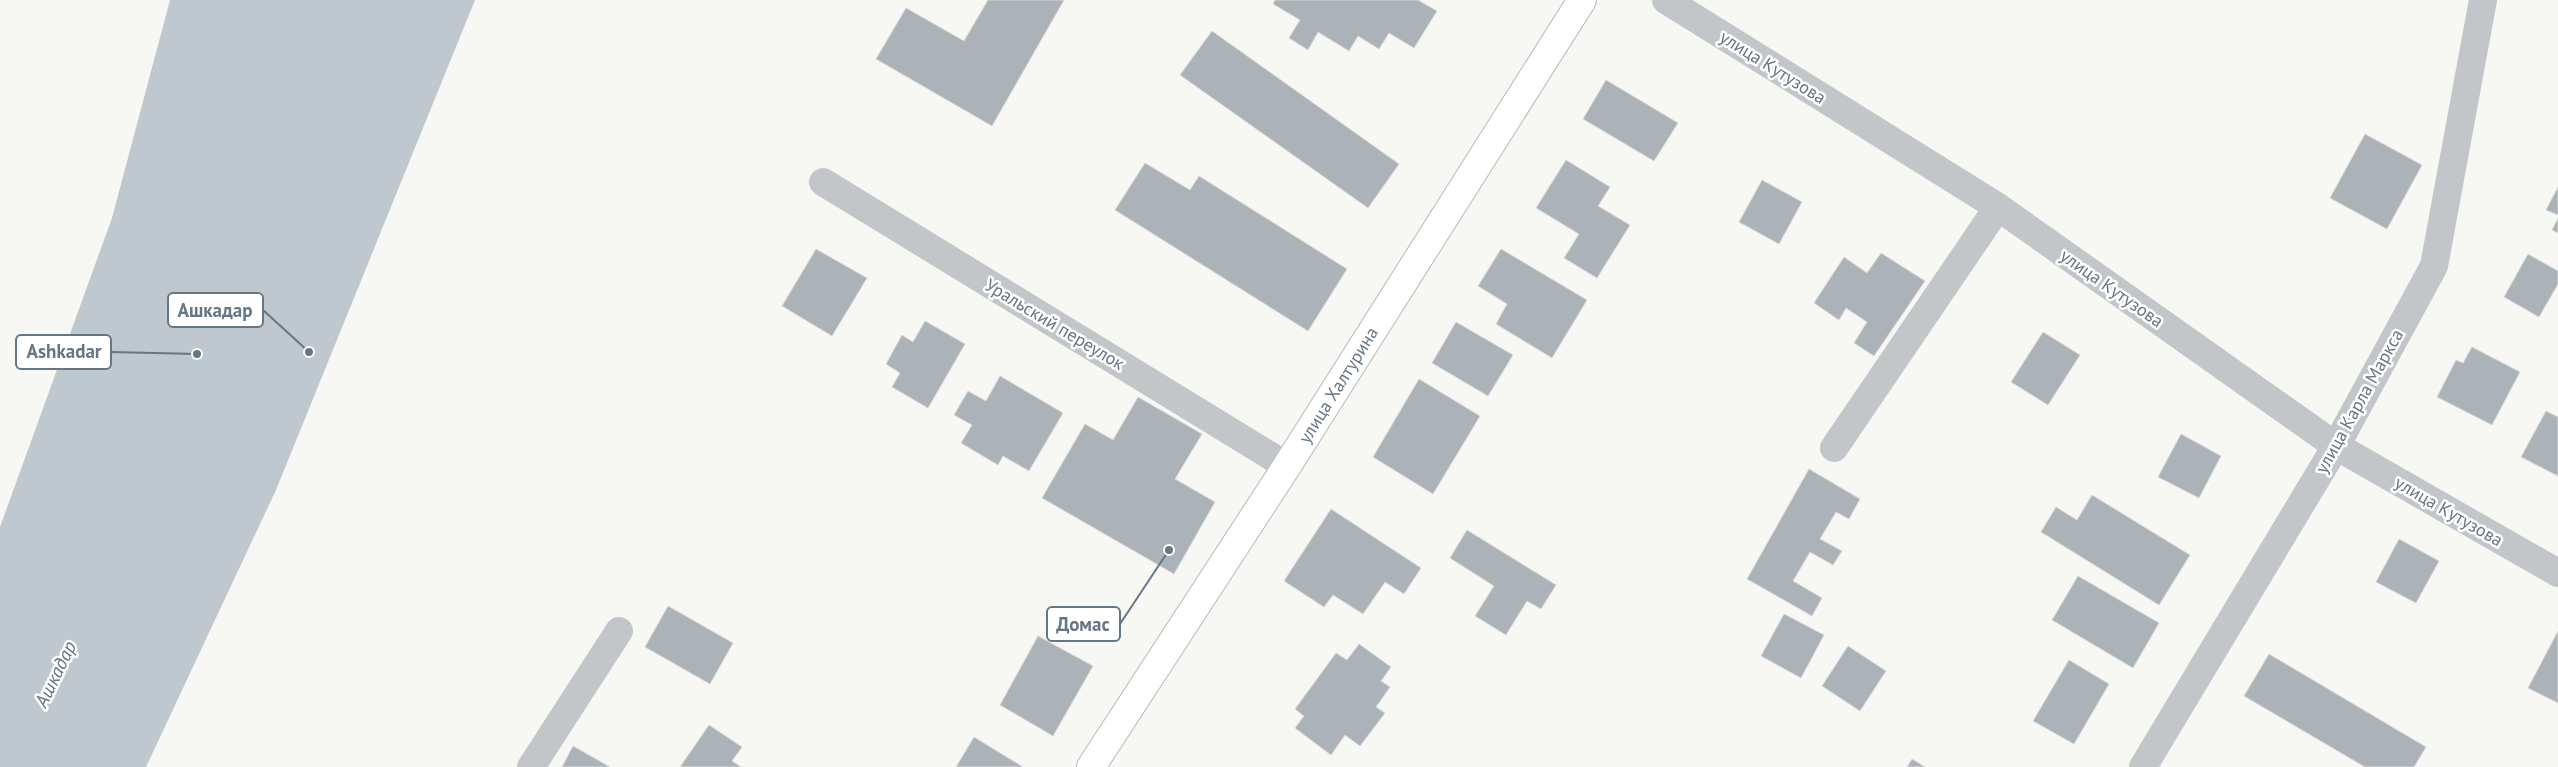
<svg xmlns="http://www.w3.org/2000/svg" width="2558" height="767" font-family="'PT Sans',sans-serif">
  <rect width="100%" height="100%" fill="#f7f7f4"/>
  <path fill="#bfc8ce" d="M170,0H475L276,490L146,767H0V527L112,218Z"/>
  <path fill="#abb3b9" stroke="#d8d9d6" d="M988,0H1064L992,126L876,59L906,8L964,41Z
    M1275,0H1418L1437,11L1414,48L1389,33L1379,49L1358,36L1349,51L1318,32L1308,50L1289,38L1300,20L1273,4Z
    M1212,31L1399,164L1368,208L1180,75Z
    M1606,80L1678,123L1654,161L1583,119Z
    M2365,134L2422,165L2387,229L2330,198Z
    M1566,160L1610,187L1598,206L1630,225L1597,278L1564,258L1579,234L1536,208Z
    M1145,163L1190,190L1199,176L1347,269L1308,331L1115,210Z
    M1762,180L1802,202L1779,244L1739,222Z
    M2558,187V215L2546,210Z
    M2558,218V233L2552,230Z
    M816,249L867,278L832,336L782,306Z
    M1501,249L1587,300L1552,358L1496,324L1507,304L1478,286Z
    M1881,253L1925,281L1874,356L1854,343L1867,322L1846,308L1839,320L1814,303L1844,257L1867,273Z
    M2528,254L2558,271V284L2539,317L2504,297Z
    M925,321L965,344L928,408L892,387L900,373L886,364L902,335L913,342Z
    M1456,322L1513,355L1488,396L1432,363Z
    M2043,332L2080,355L2048,405L2011,382Z
    M2472,347L2520,372L2492,425L2437,397L2456,360L2463,363Z
    M1000,376L1063,413L1029,471L1003,456L998,465L961,443L972,425L954,415L968,391L986,401Z
    M1419,379L1480,416L1433,494L1373,457Z
    M1138,397L1202,434L1175,479L1215,502L1174,574L1042,498L1085,424L1113,440Z
    M2546,411L2558,417V476L2521,457Z
    M2181,434L2221,456L2199,498L2158,477Z
    M1809,469L1860,499L1849,519L1836,512L1820,539L1842,551L1833,565L1810,552L1793,581L1822,598L1812,616L1747,579Z
    M2092,495L2190,555L2159,605L2041,532L2056,507L2077,520Z
    M1331,509L1421,568L1404,594L1385,582L1363,614L1333,595L1324,607L1284,581Z
    M1467,530L1556,585L1541,609L1527,601L1506,635L1475,616L1494,586L1450,558Z
    M2399,539L2439,561L2416,603L2376,582Z
    M2078,576L2159,623L2133,668L2052,620Z
    M668,606L733,643L710,684L645,647Z
    M1784,614L1824,635L1801,678L1761,656Z
    M2558,631V703L2528,688Z
    M1038,636L1093,666L1053,736L1000,705Z
    M1359,644L1391,667L1381,681L1390,687L1376,707L1385,713L1360,746L1345,735L1331,755L1295,728L1304,716L1295,709L1336,653L1347,660Z
    M1848,646L1886,671L1860,711L1822,686Z
    M2269,654L2426,747L2414,767H2365L2244,696Z
    M2069,660L2109,684L2074,744L2033,721Z
    M709,725L742,747L732,761L741,767H680Z
    M974,737L1023,767H956Z
    M573,746L610,767H562Z
    M1912,759L1925,767H1907Z"/>
  <g fill="none" stroke-linecap="round" stroke-linejoin="round">
    <defs>
      <path id="major" d="M1091,767L1287,466L1582,0"/>
    </defs>
    <use href="#major" stroke="#b5b9bd" stroke-width="30"/>
    <path stroke="#c2c6c9" stroke-width="28" d="M1666,0L1998,207L2336,446L2558,573
      M823,182L1287,466
      M1834,448L1998,207
      M531,767L619,631
      M2143,767L2336,446L2434,266L2483,0"/>
    <use href="#major" stroke="#fff" stroke-width="28"/>
  </g>
  <g text-anchor="middle" dominant-baseline="central" stroke-width="5" stroke-linejoin="round" paint-order="stroke">
    <g font-size="18" fill="#657685" stroke="#fff">
      <text transform="translate(1773 67) rotate(32)">улица Кутузова</text>
      <text transform="translate(2112 288) rotate(35)">улица Кутузова</text>
      <text transform="translate(1055 324) rotate(31)">Уральский переулок</text>
      <text transform="translate(1338 385) rotate(-58)">улица Халтурина</text>
      <text transform="translate(2359 401) rotate(-61)">улица Карла Маркса</text>
      <text transform="translate(2449 511) rotate(30)">улица Кутузова</text>
    </g>
    <g font-size="19" font-style="italic" fill="#617782" stroke="#fff">
      <text transform="translate(55 674) rotate(-64)">Ашкадар</text>
    </g>
  </g>
  <path fill="none" stroke="#657685" stroke-width="2" d="M309 352L263 310M197 354L111 352M1169 550L1120 624"/>
  <g fill="#657685" stroke="#fff" stroke-width="2">
    <circle cx="309" cy="352" r="5"/>
    <circle cx="197" cy="354" r="5"/>
    <circle cx="1169" cy="550" r="5"/>
  </g>
  <g fill="#fff" stroke="#657685" stroke-width="2">
    <rect x="168" y="293" width="95" height="34" rx="5"/>
    <rect x="16" y="335" width="95" height="34" rx="5"/>
    <rect x="1047" y="607" width="73" height="34" rx="5"/>
  </g>
  <g font-size="19" text-anchor="middle" font-weight="bold" fill="#657685">
    <text x="215" y="317">Ашкадар</text>
    <text x="64" y="358">Ashkadar</text>
    <text x="1083" y="631">Домас</text>
  </g>
</svg>
